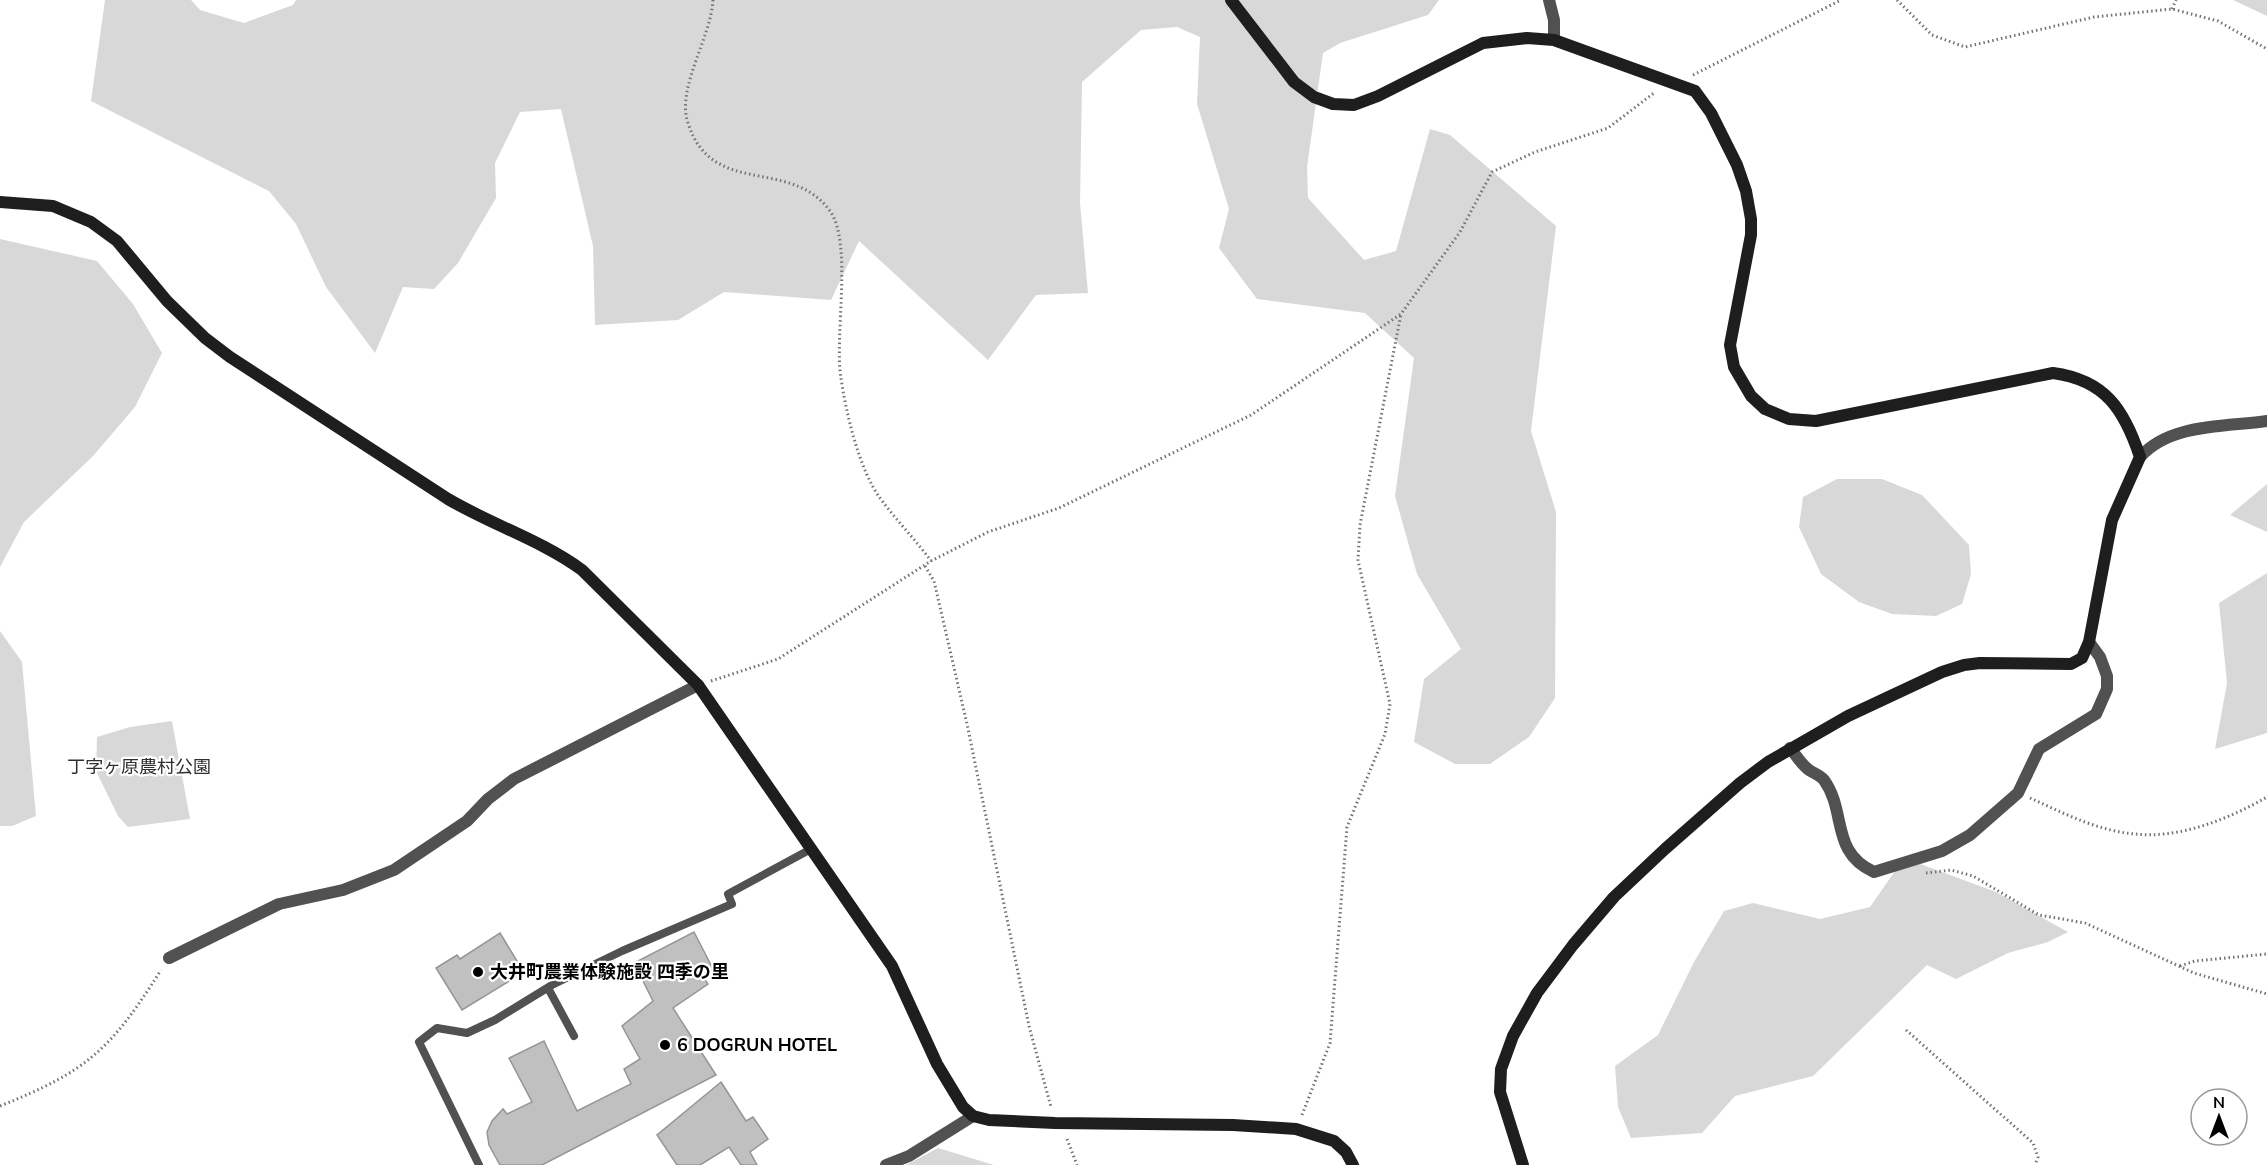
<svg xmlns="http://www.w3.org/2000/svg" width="2267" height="1165" font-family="'Nunito Sans','Noto Sans JP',sans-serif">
  <rect width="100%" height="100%" fill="#fff"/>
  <path fill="#d8d8d8" d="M105,0H191L200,10L244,23L293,5L296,0H1439L1428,15L1340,43L1323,53L1307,167L1308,198L1364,260L1396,251L1430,129L1450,135L1556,226L1531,431L1556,512L1555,698L1529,737L1490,764H1455L1414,742L1424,679L1461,649L1417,574L1395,496L1414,358L1365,313L1257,299L1219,248L1229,209L1197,104L1200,37L1177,27L1141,30L1082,82L1080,203L1088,293L1036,295L988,360L859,241L831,300L724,292L678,320L595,325L593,246L561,109L520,112L495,163L496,198L458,263L434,289L403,287L375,353L326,287L296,224L269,191L91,101Z
    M2233,0H2267V16Z
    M0,239L97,261L133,304L162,353L135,407L93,456L24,522L0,567Z
    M1837,479H1882L1922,495L1969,545L1971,574L1962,604L1936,616L1892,614L1859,602L1821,574L1799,527L1803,497Z
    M2267,484V532L2230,515Z
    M2267,573V733L2215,749L2227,683L2219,603Z
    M0,631L22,662L36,816L12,826H0Z
    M172,721L190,819L128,827L118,816L96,771L97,737L130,727Z
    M1904,858L1996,892L2068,932L2048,942L2008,953L1956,979L1927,965L1813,1076L1735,1096L1702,1133L1631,1138L1618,1107L1615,1066L1658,1035L1694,962L1724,911L1753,903L1820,919L1870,907Z
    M938,1148L994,1165H906Z"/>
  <path fill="#c0c0c0" stroke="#959595" stroke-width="1.5" d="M694,932L713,969L702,975L708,984L673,1008L716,1075L542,1165H500L489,1145L487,1132L492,1121L503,1109L507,1114L532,1102L509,1058L544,1041L577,1111L631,1084L624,1069L640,1059L622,1026L653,1001L634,963Z
    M500,933L520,966L515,969L519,975L462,1010L436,968L457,955L460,959Z
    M721,1082L746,1121L753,1117L768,1139L750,1152L757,1165H741L729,1147L700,1165H677L657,1135Z"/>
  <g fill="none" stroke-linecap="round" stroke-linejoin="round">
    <path stroke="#737373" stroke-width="3" stroke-dasharray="1.5 3" stroke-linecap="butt" d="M713,0C711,38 676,88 688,123C712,199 790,156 830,211C853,243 834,337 841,378C846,413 859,469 880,498C896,520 915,539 931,561
      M1897,0L1932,35L1965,47L2094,17L2172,9L2218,21L2267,49
      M2172,9L2176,0
      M1693,75L1841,0
      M925,566L934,581L967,724L1029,1026L1051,1107
      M711,681L778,659L931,561L988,532L1059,508L1251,415L1401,314L1460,232L1492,172L1535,152L1608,128L1654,93
      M2030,798C2063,813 2098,831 2135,834C2179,839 2229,819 2267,797
      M1926,873L1951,870L1973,876L2039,915L2085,923L2194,973L2267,994
      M2180,966L2195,961L2267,954
      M1906,1030L2033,1143L2038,1157L2035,1165
      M0,1106C88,1071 111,1049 161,970
      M1302,1115L1330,1043L1347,827L1385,734L1390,704L1358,560L1360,525L1401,314
      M1067,1139L1077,1165"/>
    <path stroke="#515151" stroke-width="8" d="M548,988L574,1036
      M479,1165L419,1042L437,1028L467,1033L495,1020L552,985L622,951L732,904L728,894L811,849"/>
    <path stroke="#515151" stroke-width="12" d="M1549,0L1554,20V40
      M2140,457C2170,423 2226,427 2267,421
      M1790,748C1796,755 1801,764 1809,770C1813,773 1820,775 1824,780C1847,812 1830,852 1874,872L1942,851L1970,835L2018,793L2039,749L2096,714L2107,689V676L2100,657L2089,642
      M169,958L279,904L343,890L394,870L467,821L488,799L514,779L698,685
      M886,1165L909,1156L973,1116"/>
    <path stroke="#1e1e1e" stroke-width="12" d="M1231,0L1294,82L1314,97L1333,104L1354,105L1378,96L1483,43L1527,38L1554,40L1695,91L1711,113L1737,165L1746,191L1751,219V235L1730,345L1734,367L1751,396L1765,409L1789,419L1816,421L2053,373C2105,380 2124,409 2140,457L2112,520L2089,642L2082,658L2071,664L1980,663L1964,665L1942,672L1848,716L1768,762L1740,783L1665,849L1614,897L1573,945L1537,993L1513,1036L1501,1069L1500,1092L1523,1165
      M0,202L53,206L91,222L117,241L167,301L205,338L230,357L448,499C492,525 541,540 582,570L698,685L892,966L937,1064L963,1107L973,1116L989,1120L1055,1123L1233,1125L1296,1129L1334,1141L1346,1152L1353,1165"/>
  </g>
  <g fill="#000" stroke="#fff" stroke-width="2">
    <circle cx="478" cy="972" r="6"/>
    <circle cx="665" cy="1045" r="6"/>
  </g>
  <g text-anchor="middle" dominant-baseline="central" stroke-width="4.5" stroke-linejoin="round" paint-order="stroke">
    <g font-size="18" fill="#2f2f2f" stroke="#fff">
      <text x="139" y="767">丁字ヶ原農村公園</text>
    </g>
    <g font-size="18" font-weight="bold" fill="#000" stroke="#fff" text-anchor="start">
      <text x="490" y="972">大井町農業体験施設 四季の里</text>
      <text x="677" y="1045">6 DOGRUN HOTEL</text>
    </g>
  </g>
  <g transform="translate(2219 1117)"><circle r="28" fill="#ffffff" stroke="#999999" stroke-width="1.5"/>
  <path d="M0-4.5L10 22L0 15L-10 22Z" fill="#000000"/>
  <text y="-9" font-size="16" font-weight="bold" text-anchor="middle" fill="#000000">N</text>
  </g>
</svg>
